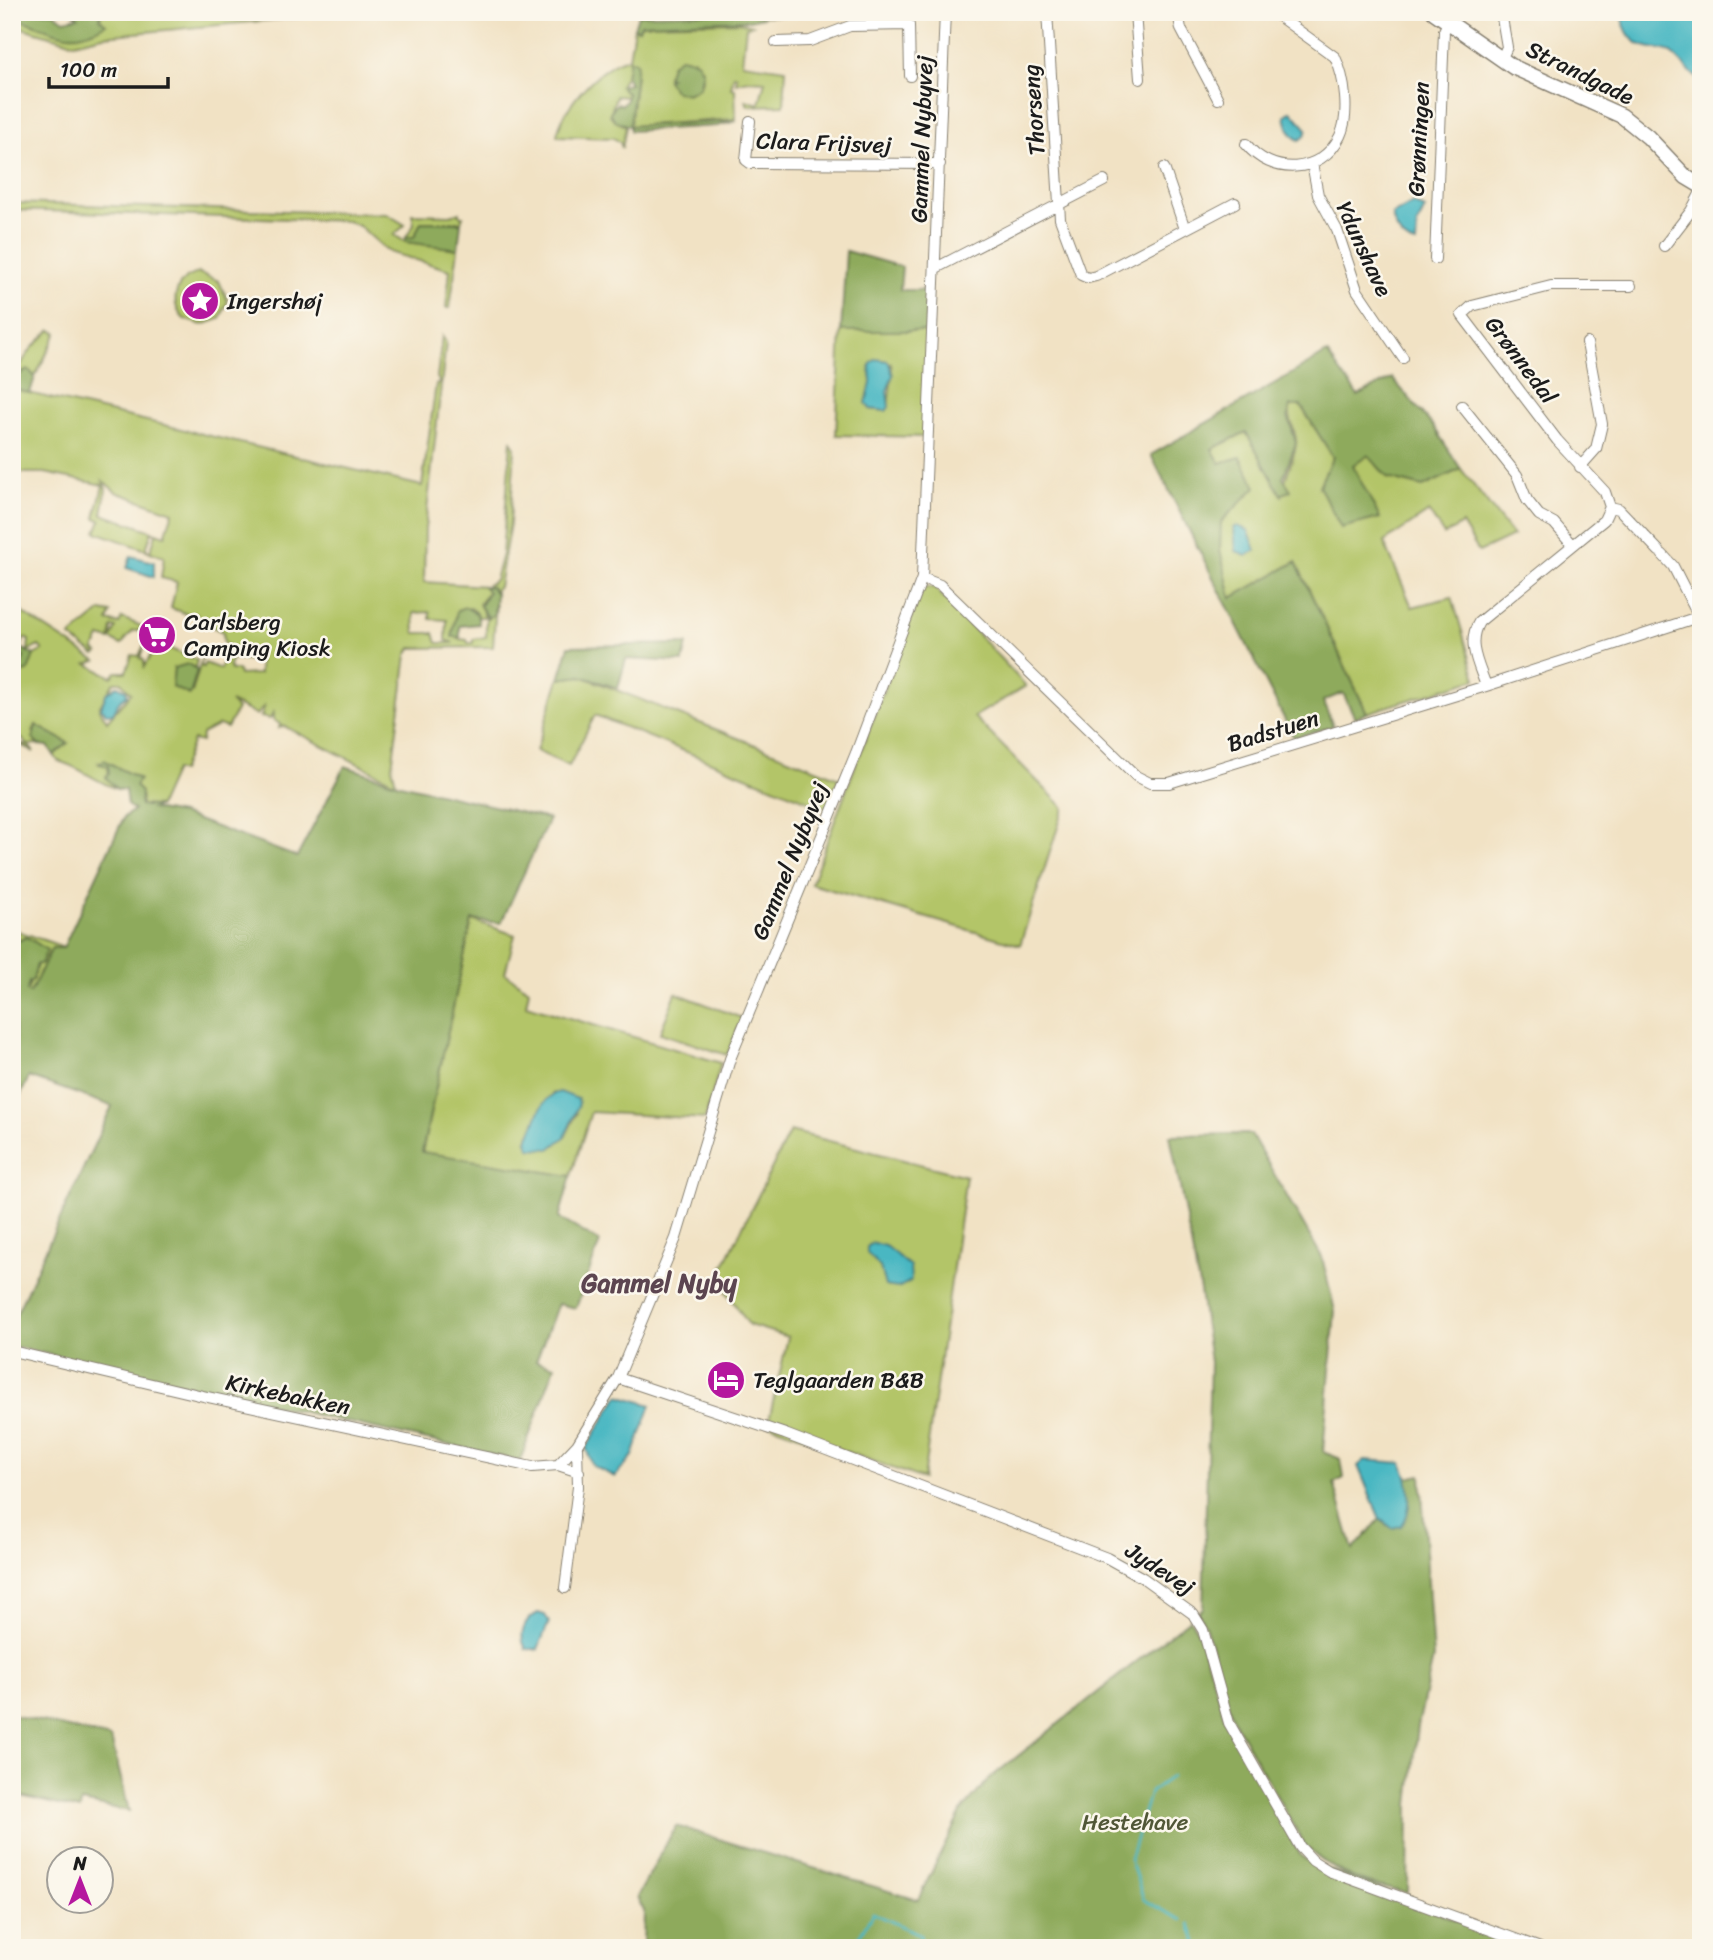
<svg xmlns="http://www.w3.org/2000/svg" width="1713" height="1960" font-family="Sriracha,sans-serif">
  <rect width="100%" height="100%" fill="#fbf7ec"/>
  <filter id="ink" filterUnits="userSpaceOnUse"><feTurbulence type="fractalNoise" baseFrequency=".0143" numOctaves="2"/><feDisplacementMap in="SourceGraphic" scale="14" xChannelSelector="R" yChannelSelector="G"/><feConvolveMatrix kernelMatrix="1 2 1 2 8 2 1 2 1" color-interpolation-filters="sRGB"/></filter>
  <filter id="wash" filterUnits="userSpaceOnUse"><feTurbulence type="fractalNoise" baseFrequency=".00686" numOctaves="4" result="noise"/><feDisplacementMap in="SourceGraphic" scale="28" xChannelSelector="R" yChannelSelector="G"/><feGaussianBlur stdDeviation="1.57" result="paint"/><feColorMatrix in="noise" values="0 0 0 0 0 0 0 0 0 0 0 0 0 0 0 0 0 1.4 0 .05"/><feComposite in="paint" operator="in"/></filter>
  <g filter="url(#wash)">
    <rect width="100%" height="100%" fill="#f1e2c4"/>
    <path fill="#b3c568" stroke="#687042" stroke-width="2" fill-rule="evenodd" d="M101,12H356L103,36L74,43L12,25L13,18C51,26 67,48 105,24L100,19Z
      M761,12H888V13L764,16Z
      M739,22L752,25L746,27L742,63L786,69L784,105L748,106L746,100L759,104L765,81L748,80L736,83L737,76L734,75L731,88L735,89L736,119L630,126L636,74L627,73L620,86L626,91L627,97L616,96L610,115L615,121L626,126L622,148L620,142L613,138L557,136C560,109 602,62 629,58L634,28L639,29L641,24ZM694,59L703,72L701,84L695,91L667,80V75Z
      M12,203L387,214L405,225L394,235L406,242L458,249L450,308H446L450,270L389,252L359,226L347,221L12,210Z
      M460,212V216H463L461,222H421L414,238L406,237L414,224L412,214L450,215Z
      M199,273L219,281L228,301L220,319L202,325L184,319C168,302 176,278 199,273Z
      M51,330L57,333L35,377L29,371L15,375L12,379V377L32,348Z
      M841,331H927L926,437L836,435ZM891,363C893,370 889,406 886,411L870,409C863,388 876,378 891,363Z
      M442,336L446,342L425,529L424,582L486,586L495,580L502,554L511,441L515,447L510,523L499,587L496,588V594L488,591L479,604L485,616L489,618L494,614L496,603L493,647L411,648L407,655L392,767L396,783L284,726L279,728L280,724L273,720L274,711L270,719L261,717L265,705L257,715L230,702L237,709L227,728L219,725L202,734L201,742L193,740L181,772L175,770L159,806L140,805L142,797L135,786L139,779L105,761L99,762L108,766L109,774L106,776L117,789C95,781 78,766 58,761L54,755L68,743L36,725L33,731L39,744L28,745L34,752L19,744L28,745L12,729V673H17L13,665L17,655L24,656L20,669L24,672L34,655L43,650L39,646L28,651L29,640L24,638L21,648L14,651L12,606L96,661L87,664L112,677L116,672H126L132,655L139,656L146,641L140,658L144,660V667L156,646L166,647L197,660L195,668L188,664L174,668L172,687L192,693L204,651L199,647L205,650L200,665L203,667L205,663L220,669L225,658L235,654L236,650L224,643L223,632L199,620L196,613L187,614L171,608L177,582L161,578L164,557L150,552L156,534L153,532L165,536L173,512L116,492L103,481L106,489L102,514L152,531L146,549L149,551L96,532L101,520L95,518L103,485L45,473H12V389L422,486L436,384H440L437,377ZM471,608L479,617H486V637L473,639V643H468L467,640L458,639L460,637L455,625L458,610ZM430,612V619L447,620L446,640L454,643H437L434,633H415L414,613ZM232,658L259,661V674L239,675L238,670H231L229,665ZM114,682H121L131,693L107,721L99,708Z
      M1290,406H1301L1333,457L1319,486L1369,455L1388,478L1423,487L1461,469L1513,536L1479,552L1462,524L1444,535L1429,512L1384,542L1412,607L1452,597L1476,679L1367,713L1296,562L1231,598L1220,550L1219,463L1212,449L1246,432L1282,495C1284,477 1293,462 1296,445C1298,432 1287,421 1290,406Z
      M923,586L935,588L1026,686L974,717L1064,808L1020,945L811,884Z
      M101,611L111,613L108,621L119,624L122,618L144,627L145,630L133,631L121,645L111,639L116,628L112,627L110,640L100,637L94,650L98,653L95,655L70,637Z
      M581,676L839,778L828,809L595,715L569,766L536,751L559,679Z
      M472,920L515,935L505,973L529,990L526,1005L721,1063L705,1119L591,1112L571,1176L422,1153ZM553,1093L577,1113L565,1137L527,1140C537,1124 539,1106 553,1093Z
      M12,929L64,947L52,948C45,957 46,965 39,973L40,978L30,993L27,991L37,964H41L43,957L27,937L18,941Z
      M676,993L742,1018L727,1055L660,1033Z
      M790,1131L966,1176L923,1479L768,1424L788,1337L749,1325L724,1288L722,1269Z"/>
    <path fill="#8eaa5c" stroke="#55633c" stroke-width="2" d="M16,12H53L64,20L78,17L73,12H101L100,19L106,24C65,49 53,26 12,18Z
      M752,12L764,14L763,17L749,20L641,24L639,29L634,28L638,15Z
      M681,57L697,61L703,72L699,88L687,94L675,91L667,80L670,78H667L671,64Z
      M629,60L637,62L630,126L737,121L717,126L630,131V126L615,121L610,112L618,103L621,105L626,101L627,93L620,86L630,84L626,75Z
      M421,222L461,223L458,249L405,242L406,237H414Z
      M846,251L902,267L900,290H925L927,331H841Z
      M1327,353L1358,396L1392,378L1434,427L1461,469L1423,487L1388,478L1368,455L1353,466L1380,518L1341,528L1319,486L1333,457L1301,406H1290L1288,416L1296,443L1283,478L1291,490L1281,495L1246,432L1212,449L1220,463L1240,457L1256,487L1221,522L1220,550L1231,598L1296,562L1367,713L1355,718L1343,693L1323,701L1333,726L1294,738L1151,455Z
      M29,370L35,377L30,393L12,389L15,375Z
      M483,586L491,587L496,594L494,614L489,618L480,606L488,592Z
      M465,607L477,614L479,624L460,626V637H452L457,610Z
      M687,644L683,662L626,659L618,688L581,676L559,679L569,646Z
      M21,648L34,655L28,671L22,672L19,669L24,657L17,655L13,666L17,673L14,674L12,652Z
      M188,664L197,670L190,695L172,687L174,668Z
      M36,725L68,743L54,755L48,746L38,745L33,738Z
      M104,760L139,779L135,786L141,792L140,806H159L152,809L181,814L297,857L345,766L396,783L549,819L501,923L472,920L422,1152L571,1176L559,1218L600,1242L576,1308L558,1304L536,1361L555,1366L520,1461L12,1346V1323L112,1106L29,1077L12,1113V1079H15L12,1060L15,1061L12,933L17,934L18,941L27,937L47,950L41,964H37L33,980L29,982L27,991L30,993L52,948H63L124,817L134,810L127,805L125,790L117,789L106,778L109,774L108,766L99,764Z
      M1251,1134L1322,1257L1335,1311L1323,1452L1341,1459L1344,1478L1334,1483L1353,1550L1380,1519C1387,1526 1395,1531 1403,1523L1408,1502L1407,1478L1421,1475L1433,1658L1418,1726L1409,1805L1408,1893C1372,1887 1328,1872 1304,1844L1233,1720L1206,1628L1198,1612L1203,1608L1210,1362L1200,1291L1170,1135Z
      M1190,1619L1198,1632L1227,1725L1301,1856L1311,1863L1529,1948H643L644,1911L637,1897L676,1826L918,1900L961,1812L989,1779Z
      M13,1715L111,1738L129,1811L81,1802L80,1810L12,1794Z"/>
    <path fill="#48b7c2" stroke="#326a6f" stroke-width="2" d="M1620,12H1701V81C1689,73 1682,62 1672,54C1665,48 1659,50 1651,48C1630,45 1625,30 1620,12Z
      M1291,111L1307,129L1305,136L1299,140C1290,136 1287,126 1285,116Z
      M1413,203L1425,209L1417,225L1416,244C1402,241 1395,229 1392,215Z
      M876,359L888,361L893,375L887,391L889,407L886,411L870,409L866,403L871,383L870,365Z
      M1237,526L1248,530L1256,550L1246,556L1236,551L1234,528Z
      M131,556L154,562V577L127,568Z
      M117,686L126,690L127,695L120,700L113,713L107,714L101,708L106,694Z
      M560,1092L578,1099L579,1104L565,1137L550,1149L529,1148L527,1140C537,1125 539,1095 560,1092Z
      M872,1243L885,1246L910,1266L911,1281L898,1288L885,1286L880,1267L867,1253V1247Z
      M619,1395L651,1405L633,1456L615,1477L593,1466L586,1448Z
      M1365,1460L1402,1463C1410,1480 1414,1511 1401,1526L1392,1528L1380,1519L1358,1466Z
      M538,1613L545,1615L549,1622L538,1649H526C518,1635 524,1620 538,1613Z"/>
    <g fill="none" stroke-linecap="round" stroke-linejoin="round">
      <path stroke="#48b7c2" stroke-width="2.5" d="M1172,1776L1150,1792L1130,1859L1144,1900L1182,1920
        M1190,1924L1196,1942L1195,1948
        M694,1942L698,1948
        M852,1948L873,1913L921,1935L916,1948"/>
    </g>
  </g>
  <g filter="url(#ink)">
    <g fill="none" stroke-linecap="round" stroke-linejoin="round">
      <defs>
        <path id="street" d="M892,12L893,25
          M1047,12L1060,219L1081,275L1088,278L1096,276L1235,203
          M1135,12L1140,79
          M1178,12L1181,29L1218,99
          M776,42L810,41L850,26L909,25L910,76
          M1501,60L1507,47L1501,12
          M750,121L746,160L750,163L940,164
          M1246,144C1271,176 1321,175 1340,136C1350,115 1345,78 1335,57L1273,12
          M1312,163L1318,195L1337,230L1357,290L1403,358
          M1164,168L1185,229
          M1664,246L1691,211L1701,192
          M1435,259L1444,31L1448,22
          M936,268L1104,181
          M1462,406L1517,475L1527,500L1539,515L1554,523L1573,545
          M1580,467L1596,449L1602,424L1587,343
          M1610,507L1619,509L1659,551
          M1662,554L1673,566L1699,617
          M922,578L940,585L1136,776L1150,783H1169L1486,686L1701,616
          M1486,686C1479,665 1466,643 1479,622L1604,520L1610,507L1605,492L1557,440L1462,315L1472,306L1551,286H1631
          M12,1351L203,1396L532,1467L558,1465L577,1445L618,1378L676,1238L730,1059L856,753L922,578L945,12
          M618,1378L785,1434L1107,1558L1143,1578L1193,1614L1203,1630L1229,1723L1300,1847L1313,1861L1329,1871L1540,1948
          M558,1465L579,1472
          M565,1588L578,1487L577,1445"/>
        <path id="secondary" d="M1434,12L1513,67L1622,116L1648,137L1686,177L1701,186"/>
      </defs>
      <use href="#street" stroke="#867f70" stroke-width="12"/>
      <use href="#secondary" stroke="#867f70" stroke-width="17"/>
      <use href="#street" stroke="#fff" stroke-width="10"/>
      <use href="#secondary" stroke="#fff" stroke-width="14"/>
    </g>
  </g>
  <defs>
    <symbol id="sight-disc" viewBox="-11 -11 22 22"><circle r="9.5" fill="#b5179e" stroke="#fbf7ec"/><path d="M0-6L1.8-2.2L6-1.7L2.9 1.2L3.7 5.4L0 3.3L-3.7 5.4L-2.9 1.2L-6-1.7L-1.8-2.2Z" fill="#fff"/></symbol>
    <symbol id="supermarket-disc" viewBox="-11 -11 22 22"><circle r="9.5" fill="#b5179e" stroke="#fbf7ec"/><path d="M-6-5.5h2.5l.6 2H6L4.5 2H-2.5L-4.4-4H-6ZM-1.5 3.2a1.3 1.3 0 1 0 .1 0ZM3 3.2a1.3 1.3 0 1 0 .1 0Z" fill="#fff"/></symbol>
    <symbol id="hotel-disc" viewBox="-11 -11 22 22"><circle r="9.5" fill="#b5179e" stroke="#fbf7ec"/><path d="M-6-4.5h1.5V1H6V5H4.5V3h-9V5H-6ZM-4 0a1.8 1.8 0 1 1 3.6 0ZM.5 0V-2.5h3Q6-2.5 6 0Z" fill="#fff"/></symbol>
  </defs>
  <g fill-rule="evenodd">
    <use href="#sight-disc" x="178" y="279" width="44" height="44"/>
    <use href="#supermarket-disc" x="135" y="613" width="44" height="44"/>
    <use href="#hotel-disc" x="704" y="1358" width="44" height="44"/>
  </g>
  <g text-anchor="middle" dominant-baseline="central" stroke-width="5" stroke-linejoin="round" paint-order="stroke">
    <g font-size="23" fill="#1c1c1c" stroke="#fbf7ec">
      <text transform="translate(1580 73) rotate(26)">Strandgade</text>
      <text transform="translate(1034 110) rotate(-94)">Thorseng</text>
      <text transform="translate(922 139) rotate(-88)">Gammel Nybyvej</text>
      <text transform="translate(1419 139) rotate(-87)">Grønningen</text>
      <text transform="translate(824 143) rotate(2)">Clara Frijsvej</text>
      <text transform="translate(1364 249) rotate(65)">Ydunshave</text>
      <text transform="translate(1521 360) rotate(53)">Grønnedal</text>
      <text transform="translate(1273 731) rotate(-17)">Badstuen</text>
      <text transform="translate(790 861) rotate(-68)">Gammel Nybyvej</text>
      <text transform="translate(288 1395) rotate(12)">Kirkebakken</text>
      <text transform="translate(1160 1569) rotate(33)">Jydevej</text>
    </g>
    <g font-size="23" fill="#1c1c1c" stroke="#fbf7ec" text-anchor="start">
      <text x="227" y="301">Ingershøj</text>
      <text x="184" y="622">Carlsberg<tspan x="184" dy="26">Camping Kiosk</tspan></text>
      <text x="753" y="1380">Teglgaarden B&amp;B</text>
    </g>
    <g font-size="23" fill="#515737" stroke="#fbf7ec">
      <text x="1135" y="1822">Hestehave</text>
    </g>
    <g font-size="26" font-weight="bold" fill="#5c4550" stroke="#fbf7ec">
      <text x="659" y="1283">Gammel Nyby</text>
    </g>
  </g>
  <rect width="1713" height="1960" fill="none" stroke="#fbf7ec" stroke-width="42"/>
  <g transform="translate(80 1880)"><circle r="33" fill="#fbf7ec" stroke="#a29f99" stroke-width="2"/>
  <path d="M0-5L12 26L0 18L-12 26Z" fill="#b5179e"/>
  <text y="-10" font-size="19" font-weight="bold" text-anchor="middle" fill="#1c1c1c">N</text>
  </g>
  <path d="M49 77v10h119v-10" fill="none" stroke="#1c1c1c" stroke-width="3.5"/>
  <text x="60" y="77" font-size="21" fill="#1c1c1c" stroke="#fbf7ec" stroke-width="5" paint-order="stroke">100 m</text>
</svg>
